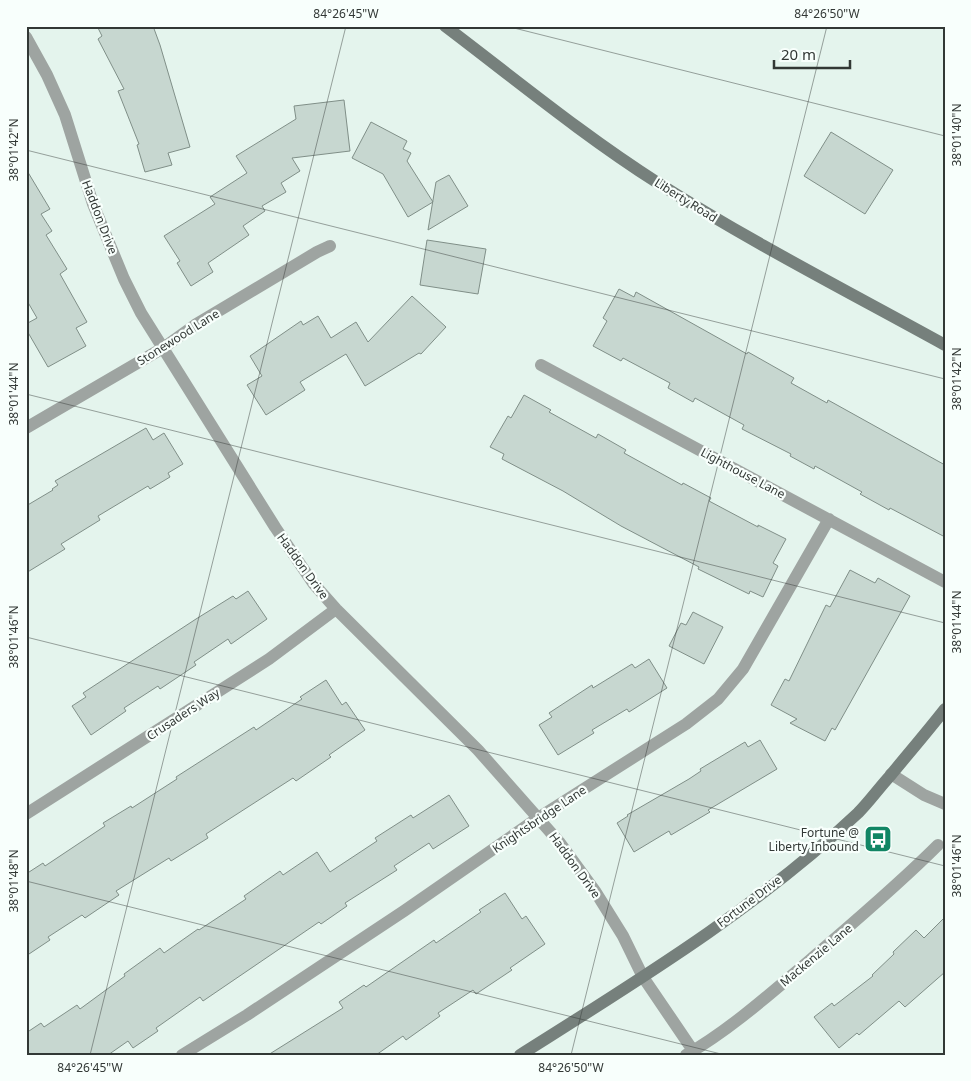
<svg xmlns="http://www.w3.org/2000/svg" width="971" height="1081" font-family="'Noto Sans',sans-serif">
  <rect width="100%" height="100%" fill="#e4f4ed"/>
  <path fill="#c7d7d0" stroke="#808f88" d="M97,26H153L160,45L190,147L168,153L172,165L145,172L137,145L139,144L118,91L124,89L98,39L102,36Z
    M344,100L350,151L292,158L300,171L281,183L286,192L262,206L265,211L243,226L249,235L208,263L213,272L191,286L177,263L180,261L164,236L215,204L210,197L247,173L236,156L296,119L294,106Z
    M371,122L407,141L403,149L411,153L407,161L433,202L408,217L383,174L352,158Z
    M831,132L893,170L865,214L804,176Z
    M26,169L50,209L41,214L52,231L46,235L67,269L60,274L87,322L76,328L86,346L48,367L26,329V324L37,318L26,299Z
    M449,175L468,206L428,230L436,182Z
    M427,240L486,249L478,294L420,285Z
    M619,289L634,297L636,292L747,354L748,352L794,378L791,383L827,403L828,400L945,465V537L890,508L889,510L860,494L862,492L815,466L814,469L790,456L791,454L742,429L744,425L695,398L693,402L668,388L670,383L623,358L621,361L593,346L607,321L603,318Z
    M412,296L446,327L421,354L419,353L365,386L346,354L300,382L305,390L266,415L247,385L262,376L250,356L301,321L303,325L318,316L331,338L356,322L368,342Z
    M524,395L551,410L549,412L596,438L598,434L626,450L624,453L682,485L683,483L711,498L709,501L758,527V525L786,539L773,563L778,566L763,597L750,591L749,594L698,569L699,567L621,526L563,491L502,459L504,454L490,447L508,416L511,418Z
    M146,428L153,440L164,433L183,464L168,473L170,477L150,489L148,486L98,516L100,520L61,544L65,549L26,573V506L53,490L52,489L58,485L55,481Z
    M850,570L875,583L878,578L910,596L835,730L832,728L825,741L790,723L797,719L771,705L785,679L789,681L826,605L830,607Z
    M248,591L267,619L231,644L228,639L194,662L196,665L160,689L158,686L124,708L126,711L91,735L72,706L86,697L83,693L196,619L233,596L236,599Z
    M693,612L723,627L704,664L669,646L681,623L686,625Z
    M649,659L667,688L629,712L627,709L592,730L594,733L558,755L539,725L552,717L549,713L592,685L593,688L632,664L635,668Z
    M326,680L342,705L346,702L365,730L329,755L331,757L296,781L293,778L206,834L208,838L171,861L169,858L116,891L119,895L85,918L82,915L48,937L50,940L26,956V874L43,863L45,866L105,826L103,823L131,806L132,808L177,779L176,777L254,727L256,730L302,699L300,697Z
    M760,740L777,769L708,810L710,812L671,835L669,831L634,852L617,823L628,816L627,815L689,779L701,771L700,769L745,742L748,747Z
    M449,795L469,826L433,849L429,843L394,866L397,870L345,903L347,906L321,924L319,922L203,1001L200,997L156,1028L158,1031L133,1048L128,1041L108,1055H26V1033L41,1023L44,1027L77,1005L80,1009L125,976L124,974L160,948L164,953L198,929L199,930L246,899L244,896L280,871L283,875L317,852L330,872L377,841L375,838L411,815L413,818Z
    M505,893L522,919L526,916L545,944L510,968L512,970L476,994L473,990L438,1013L440,1016L406,1040L403,1036L376,1055H268L343,1008L339,1002L364,985L366,987L434,940L436,943L481,912L479,910Z
    M945,917V972L905,1007L899,1001L859,1035L857,1033L839,1048L814,1017L832,1003L834,1006L873,976L872,975L894,954L893,952L916,930L924,938Z"/>
  <g fill="none" stroke-linecap="round" stroke-linejoin="round">
    <path stroke="#9ea4a1" stroke-width="12" d="M26,37L47,75L65,115L93,204L124,279L141,313L275,527L313,583L336,609L478,750L560,843L595,891L623,936L643,977L696,1055
      M541,365L945,582
      M26,428L163,348L195,325L317,252L330,246
      M891,774L924,795L945,804
      M26,814L269,659L336,609
      M182,1055L247,1015L404,911L538,818L686,724L718,699L743,669L829,519
      M686,1055C731,1029 771,993 810,960C854,922 897,886 938,845"/>
    <path stroke="#76807c" stroke-width="12" d="M445,26C515,79 584,136 658,183C751,242 849,292 945,345
      M520,1055C637,981 757,908 858,813C869,802 879,788 890,776C908,754 927,732 945,709"/>
  </g>
  <path fill="none" stroke="#323835" stroke-width="1" stroke-opacity="0.45" d="M506,26L945,136M26,150L945,379M26,394L945,623M26,637L945,866M26,881L725,1055M90,1055L346,26M571,1055L827,26"/>
  <defs>
    <symbol id="bus-square" viewBox="-11 -11 22 22"><rect x="-9" y="-9" width="18" height="18" rx="4" fill="#118564" stroke="#f8fffc"/><path d="M-5-6H5V4H4V6H2V4H-2V6H-4V4H-5ZM-3.5-4V0h7V-4ZM-3.5 1.2v1.5H-2V1.2ZM2 1.2v1.5H3.5V1.2Z" fill="#fff"/></symbol>
  </defs>
  <g fill-rule="evenodd">
    <use href="#bus-square" x="862" y="823" width="32" height="32"/>
  </g>
  <g text-anchor="middle" dominant-baseline="central" stroke-width="4.5" stroke-linejoin="round" paint-order="stroke">
    <g font-size="12" fill="#323835" stroke="#f8fffc">
      <text transform="translate(686 200) rotate(32)">Liberty Road</text>
      <text transform="translate(100 217) rotate(69)">Haddon Drive</text>
      <text transform="translate(178 337) rotate(-32)">Stonewood Lane</text>
      <text transform="translate(743 473) rotate(28)">Lighthouse Lane</text>
      <text transform="translate(303 566) rotate(54)">Haddon Drive</text>
      <text transform="translate(183 714) rotate(-33)">Crusaders Way</text>
      <text transform="translate(539 819) rotate(-34)">Knightsbridge Lane</text>
      <text transform="translate(575 865) rotate(54)">Haddon Drive</text>
      <text transform="translate(749 901) rotate(-37)">Fortune Drive</text>
      <text transform="translate(816 955) rotate(-40)">Mackenzie Lane</text>
    </g>
    <g font-size="12" fill="#323835" stroke="#f8fffc" text-anchor="end">
      <text x="859" y="832">Fortune @<tspan x="859" dy="14">Liberty Inbound</tspan></text>
    </g>
  </g>
  <rect width="971" height="1081" fill="none" stroke="#f8fffc" stroke-width="55"/>
  <path d="M774 60v8h76v-8" fill="none" stroke="#323835" stroke-width="2.5"/>
  <text x="781" y="60" font-size="15" fill="#323835" stroke="#f8fffc" stroke-width="4" paint-order="stroke">20 m</text>
  <rect x="28" y="28" width="916" height="1026" fill="none" stroke="#323835" stroke-width="2"/>
  <g font-size="12" text-anchor="middle" fill="#323835">
    <text x="346" y="18">84°26'45"W</text>
    <text x="827" y="18">84°26'50"W</text>
    <text transform="translate(957 135) rotate(-90)" y="4">38°01'40"N</text>
    <text transform="translate(14 150) rotate(-90)" y="4">38°01'42"N</text>
    <text transform="translate(957 379) rotate(-90)" y="4">38°01'42"N</text>
    <text transform="translate(14 394) rotate(-90)" y="4">38°01'44"N</text>
    <text transform="translate(957 622) rotate(-90)" y="4">38°01'44"N</text>
    <text transform="translate(14 637) rotate(-90)" y="4">38°01'46"N</text>
    <text transform="translate(957 866) rotate(-90)" y="4">38°01'46"N</text>
    <text transform="translate(14 881) rotate(-90)" y="4">38°01'48"N</text>
    <text x="90" y="1072">84°26'45"W</text>
    <text x="571" y="1072">84°26'50"W</text>
  </g>
</svg>
